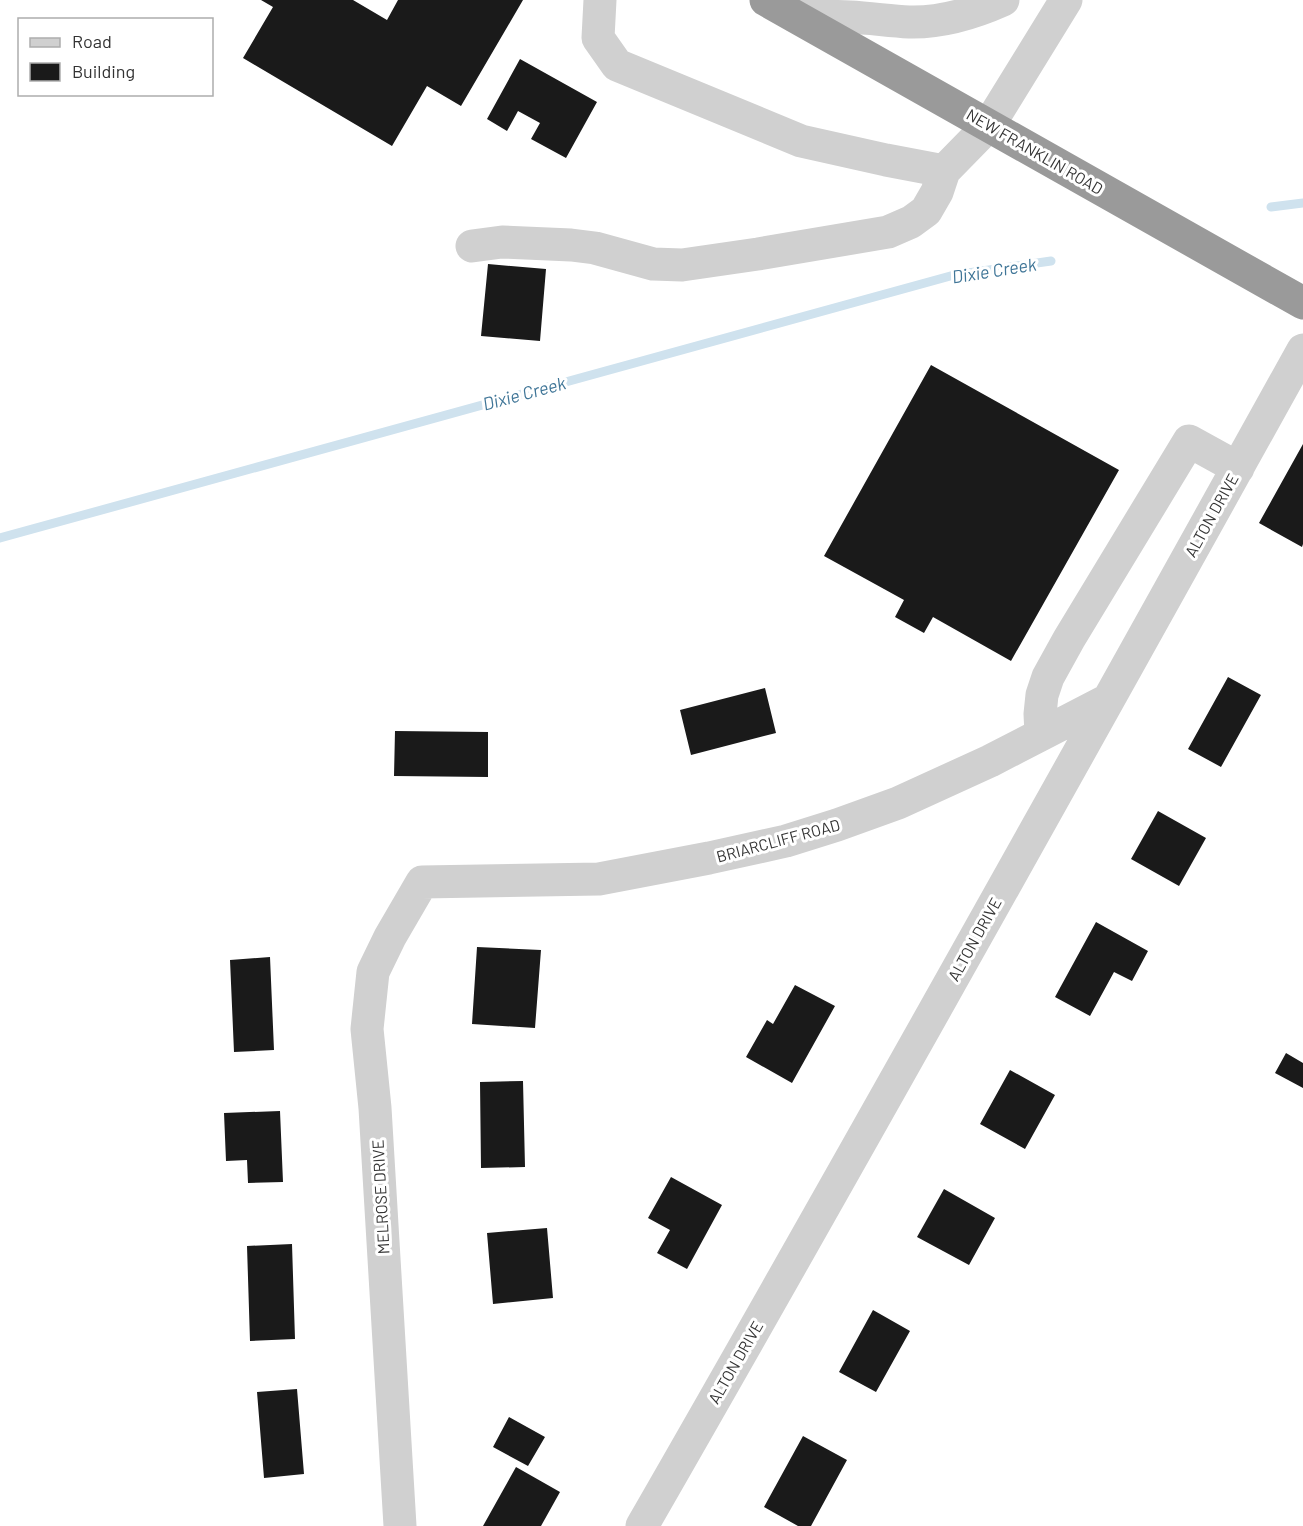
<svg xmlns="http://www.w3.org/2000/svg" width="1303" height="1526" font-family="Barlow,sans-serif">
  <rect width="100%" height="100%" fill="#fff"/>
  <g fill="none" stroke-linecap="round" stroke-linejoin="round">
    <path stroke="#cfe2ee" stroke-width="9" d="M1271,207L1303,203
      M0,538L954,275L1051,261"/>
  </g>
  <path fill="#1a1a1a" d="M261,0H353L387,20L398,0H523L461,106L427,86L392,146L243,58L273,7Z
    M520,59L597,102L566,158L531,139L540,123L518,111L507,131L487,119Z
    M488,264L546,269L540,341L481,336Z
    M931,365L1119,470L1011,661L933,617L924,633L895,617L904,600L824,556Z
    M1303,444V544L1302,547L1259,523Z
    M1228,677L1261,695L1221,767L1188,749Z
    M765,688L776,733L691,755L680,710Z
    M395,731L488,732V777L394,776Z
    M1158,811L1206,838L1179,886L1131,859Z
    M1096,922L1148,951L1132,981L1114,972L1090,1016L1055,997Z
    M477,947L541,950L535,1028L472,1024Z
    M270,957L274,1050L234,1052L230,960Z
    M795,985L835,1006L792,1083L746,1057L767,1020L773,1024Z
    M1286,1053L1303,1063V1088L1275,1073Z
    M1010,1070L1055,1095L1025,1149L980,1124Z
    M523,1081L525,1167L481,1168L480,1082Z
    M280,1111L283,1182L248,1183L247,1160L226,1161L224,1113Z
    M671,1177L722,1205L687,1269L657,1253L670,1230L648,1218Z
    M944,1189L995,1218L969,1265L917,1237Z
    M547,1228L553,1298L493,1304L487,1233Z
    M292,1244L295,1339L250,1341L247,1246Z
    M873,1310L910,1331L876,1392L839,1372Z
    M297,1389L304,1474L264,1478L257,1392Z
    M509,1417L545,1437L528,1466L493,1447Z
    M803,1436L847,1460L811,1526H798L764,1507Z
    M516,1467L560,1492L541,1526H483Z"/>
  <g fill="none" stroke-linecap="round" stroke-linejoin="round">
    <path stroke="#d0d0d0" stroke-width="33" d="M600,0L598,38L617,65L801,141L886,160L944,171L989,125L1066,0
      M795,16C813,16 832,16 850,17C870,18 890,21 909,22C942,23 974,13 1003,0
      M472,246L502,242L571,245L595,248L653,264L682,265L758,254L888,232L911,222L926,211L937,192L944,171
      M1041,734L1040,714L1042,695L1048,677L1069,639L1189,441L1238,468
      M400,1526L375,1108L367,1029L373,972L390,937L422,882L599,879L709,858L786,841L837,825L898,803L990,761L1108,700
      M642,1526C866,1136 1085,743 1303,350"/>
    <path stroke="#9a9a9a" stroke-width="33" d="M766,0L1303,303"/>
  </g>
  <g text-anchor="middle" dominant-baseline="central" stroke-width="6" stroke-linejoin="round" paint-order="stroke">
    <g font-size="16" fill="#333" stroke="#fff">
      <text transform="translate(1035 151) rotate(30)">NEW FRANKLIN ROAD</text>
      <text transform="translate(1211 515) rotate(-61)">ALTON DRIVE</text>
      <text transform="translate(778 840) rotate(-15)">BRIARCLIFF ROAD</text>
      <text transform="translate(974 939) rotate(-61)">ALTON DRIVE</text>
      <text transform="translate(380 1197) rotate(-93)">MELROSE DRIVE</text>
      <text transform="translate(735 1362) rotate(-60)">ALTON DRIVE</text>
    </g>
    <g font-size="18" font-style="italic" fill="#3f7597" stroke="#fff">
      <text transform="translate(994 270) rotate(-9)">Dixie Creek</text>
      <text transform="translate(524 393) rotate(-15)">Dixie Creek</text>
    </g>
  </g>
  <rect x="18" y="18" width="195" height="78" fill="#ffffff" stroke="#adadad" stroke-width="1.5"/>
  <rect x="30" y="38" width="30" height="9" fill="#d0d0d0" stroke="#adadad" stroke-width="1.5"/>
  <text x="72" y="48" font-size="18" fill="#333333">Road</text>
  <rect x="30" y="63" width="30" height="18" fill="#1a1a1a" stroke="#adadad" stroke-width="1.5"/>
  <text x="72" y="78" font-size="18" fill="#333333">Building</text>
</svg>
